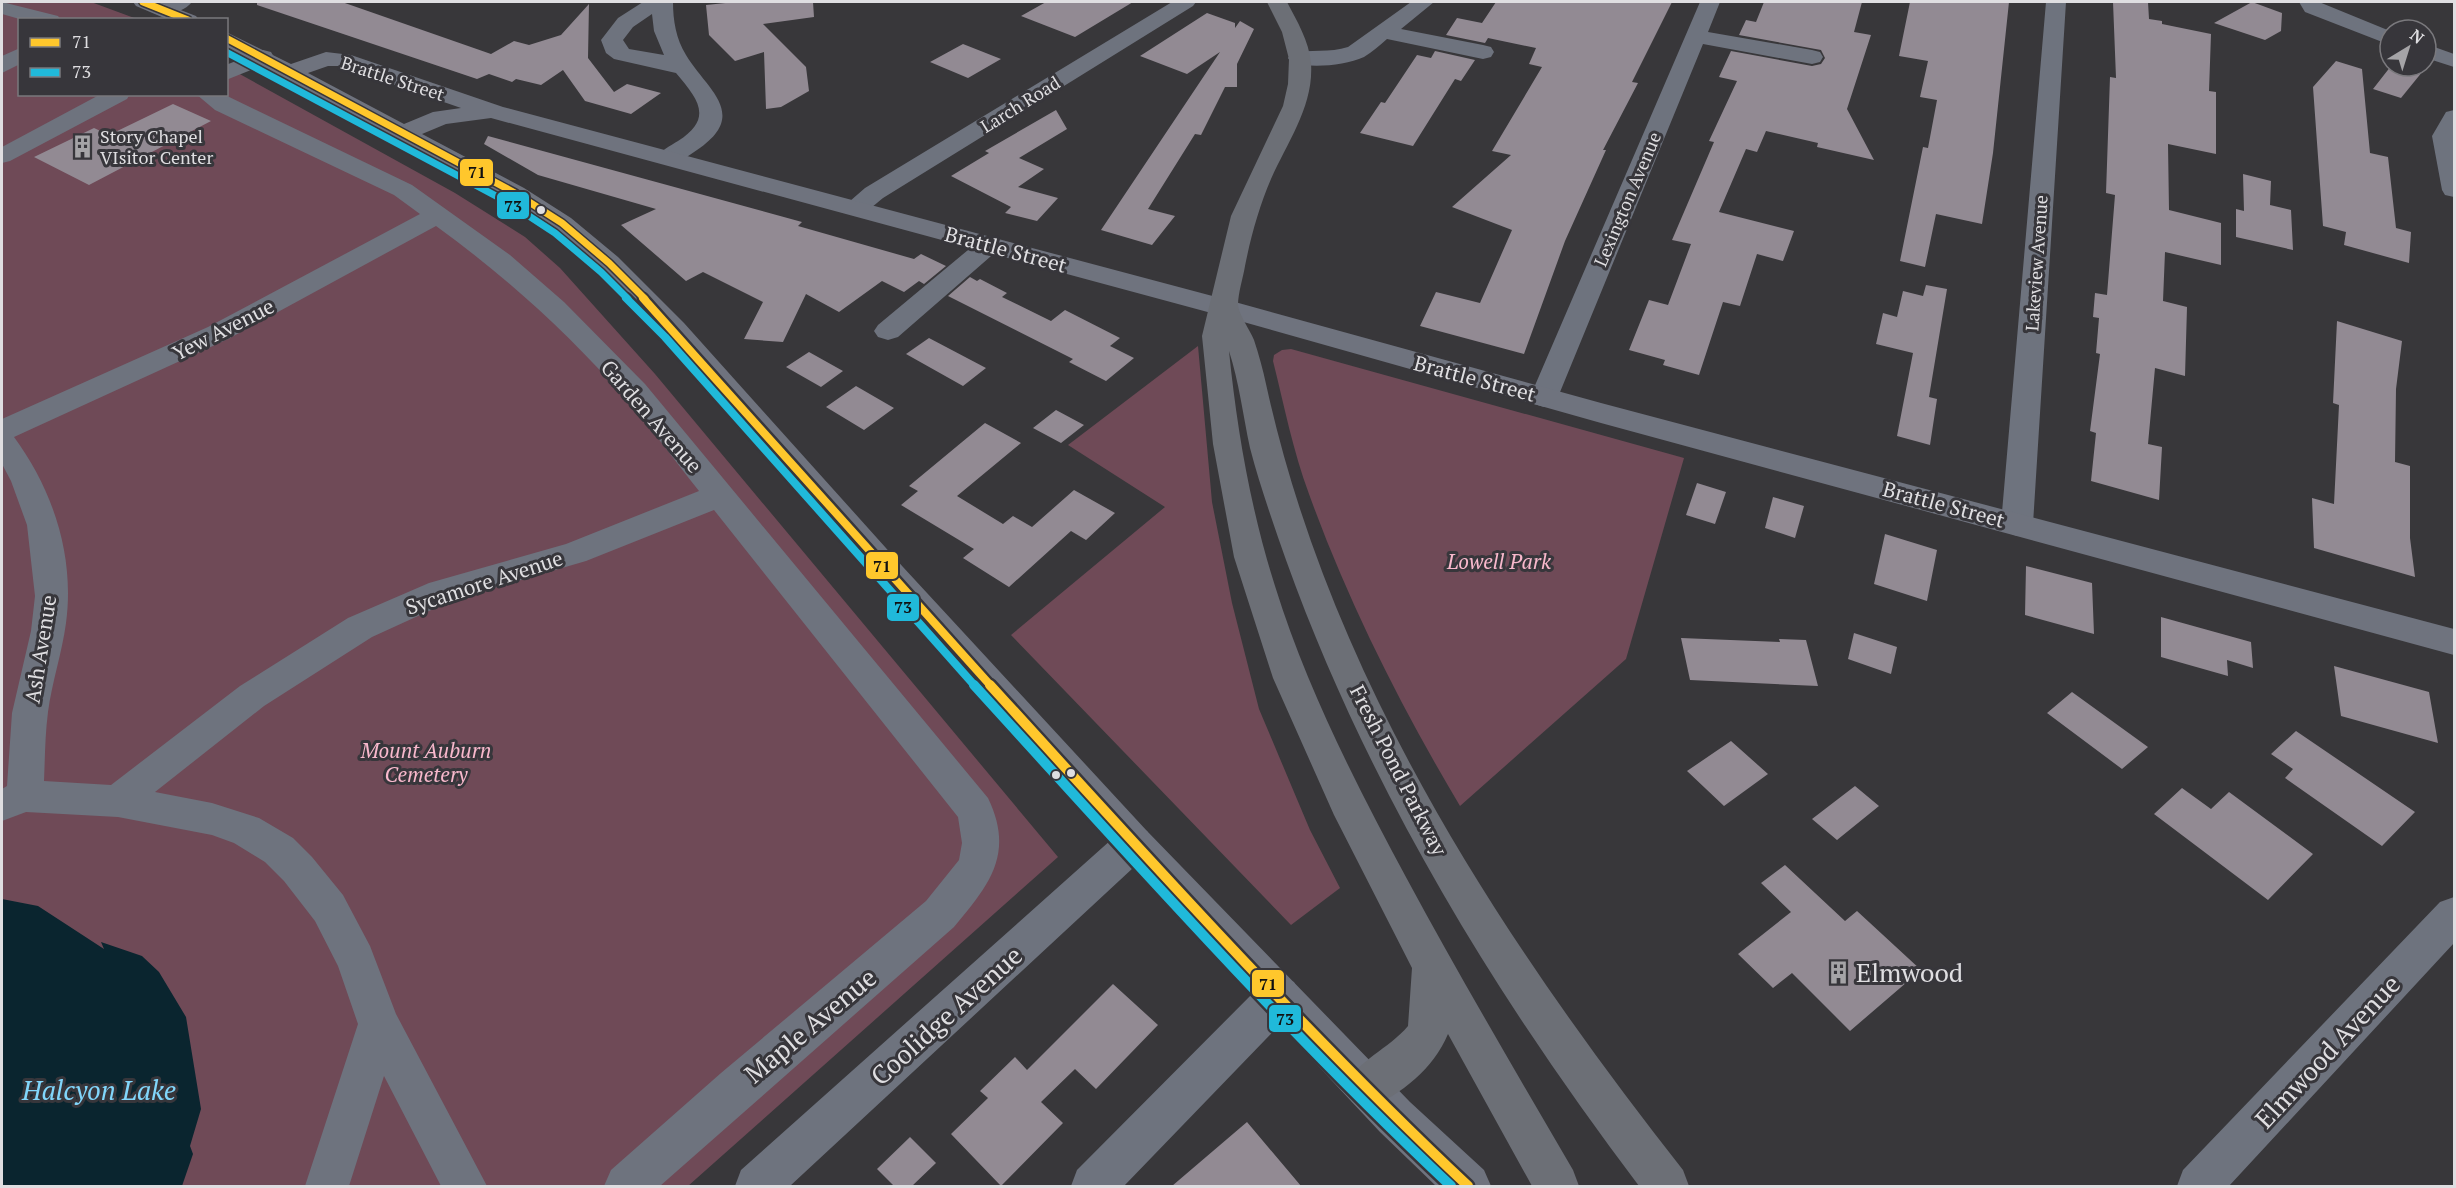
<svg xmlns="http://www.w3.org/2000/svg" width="2456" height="1188" font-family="'PT Serif',serif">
  <rect width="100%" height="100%" fill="#38373a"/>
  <path fill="#6f4a57" d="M2,2H91L137,19L20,20V94H226L227,67L455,193L525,237L560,268L655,374L1058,857L688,1186H2Z
    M1198,346L1212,502L1232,603L1259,709L1310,830L1340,888L1291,925L1011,635L1165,507L1068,445Z
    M1291,349L1684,458L1626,659L1460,806C1401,707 1348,602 1309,494C1293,451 1284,405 1273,361L1274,355L1282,350Z"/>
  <path fill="#0a252f" d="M2,899L38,906L104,949L101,942L142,956L159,972L186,1017L201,1109L190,1146L193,1154L182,1186H2Z"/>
  <path fill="#928a93" d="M257,2H342L491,54L514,41L529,45L561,35L589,4L588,58L614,92L627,84L661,93L631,114L585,101L563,70L541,85L516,79L512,82L489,74L477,79L257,5Z
    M735,2H813L814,17L763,24L806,67L809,91L781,107L766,109L764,52L735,61L709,35L706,5Z
    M1046,2H1133L1075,37L1021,16Z
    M1496,2H1672L1632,82L1638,83L1603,150H1606L1565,241L1524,354L1420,326L1436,292L1480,303L1512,230L1452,207L1511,155L1492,151L1542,67L1529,64L1536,48L1488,38L1485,43L1446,35L1457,18L1482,23Z
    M1764,2H1862L1854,32L1871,35L1847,109L1874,160L1817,147L1818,143L1766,131L1757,152L1746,149L1719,212L1794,231L1783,261L1757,254L1740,306L1723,302L1699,375L1663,365L1665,360L1629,350L1649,300L1668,305L1691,244L1672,240L1714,142L1709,141L1737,81L1719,77L1731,51L1812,66L1821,64L1825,58L1821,50L1739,35L1746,20L1756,22Z
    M1910,2H2009L1993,153L1982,224L1936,214L1925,267L1900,261L1923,147L1928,148L1937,100L1920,97L1928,61L1899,56Z
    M2113,2H2148L2149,19L2162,21V24L2211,34L2209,91L2216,92V154L2168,144L2169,210L2221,223V265L2165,252L2163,301L2187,307L2185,376L2155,368L2148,444L2162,447L2159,500L2091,481L2096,433L2090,431L2100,354L2096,353L2099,318L2093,317L2095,293L2107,295L2115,195L2106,193L2110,77L2116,78Z
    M2252,2L2282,13L2281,31L2265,40L2214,23Z
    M1207,13L1235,23V28L1240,21L1254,29L1237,64V87H1225L1201,135L1195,134L1148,209L1175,216L1152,245L1101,230L1220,52L1187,74L1140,56Z
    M963,44L1001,59L968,78L930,62Z
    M1435,51L1475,60L1461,81L1455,79L1413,146L1360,133L1381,102L1385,103L1417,55L1431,58Z
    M2336,61L2362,69L2370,153L2388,157L2396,228L2411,232L2409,263L2344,245L2346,232L2323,226L2313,87Z
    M2391,66H2427L2401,98L2373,89Z
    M173,104L211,121L89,185L34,157L94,128L109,135Z
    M1056,110L1067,129L1019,158L1044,169L1018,187L1058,198L1037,221L1005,213L1011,207L951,176L989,153L985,151Z
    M488,136L802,222L798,226L914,259L921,254L946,266L924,284L919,281L904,292L882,281L839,312L806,294L783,342L744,339L763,302L703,272L686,281L621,225L656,209L538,175L484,144Z
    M2243,174L2271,181L2270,205L2291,210L2293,250L2236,237V209L2244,211Z
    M970,277L977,281L980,279L1007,293L1002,297L1051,321L1065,310L1120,338L1110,346L1134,358L1106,381L1069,362L1073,359L948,296Z
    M1926,285L1947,289L1929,397L1937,399L1930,445L1897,436L1913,353L1876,344L1883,313L1897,317L1903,291L1923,296Z
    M2337,321L2402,341L2396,389L2395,462L2410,466V538L2415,577L2314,548L2312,498L2334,504L2339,405L2333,403Z
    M929,338L986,368L963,386L906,354Z
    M809,352L843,371L821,387L786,367Z
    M856,386L894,408L864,430L826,407Z
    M1056,410L1084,425L1061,443L1033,428Z
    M985,423L1021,443L957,496L1003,524L1013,516L1032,527L1074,490L1115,513L1086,540L1071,531L1009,587L963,558L974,549L901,505L918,491L909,486Z
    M1697,483L1726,492L1715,524L1686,515Z
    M1773,497L1804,506L1795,538L1765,528Z
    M1885,534L1937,550L1927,601L1874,584Z
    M2026,566L2092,583L2094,634L2025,615Z
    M2161,617L2251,642L2253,668L2227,660L2228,676L2161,657Z
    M1854,633L1897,647L1891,674L1848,659Z
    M1681,638L1780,642L1779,639L1806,640L1818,686L1690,680Z
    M2334,666L2429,692L2438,743L2341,716Z
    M2072,692L2148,747L2122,769L2047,713Z
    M2296,731L2415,812L2382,846L2285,778L2293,769L2271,754Z
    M1731,741L1768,774L1724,806L1687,771Z
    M1855,786L1879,806L1837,840L1812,819Z
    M2182,788L2211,809L2229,792L2313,854L2268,900L2154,814Z
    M1785,865L1845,921L1857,911L1921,970L1850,1031L1792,973L1773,988L1738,954L1791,912L1761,883Z
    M1113,984L1158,1025L1096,1089L1075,1069L1041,1102L1063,1123L1001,1186L951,1134L988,1098L980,1091L1015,1057L1027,1070Z
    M1247,1122L1301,1186H1172Z
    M910,1137L936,1163L912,1186H894L877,1169Z"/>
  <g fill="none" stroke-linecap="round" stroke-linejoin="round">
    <path fill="#6e737e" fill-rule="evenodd" d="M2,2L58,16L61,20H23L2,14Z
      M165,2H192C185,11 168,16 157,13L154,9Z
      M643,2H673C673,20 676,39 686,55C707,90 750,114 697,150C685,158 675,167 660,163L656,158C661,150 670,146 678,141C714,118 698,99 676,73L614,59L606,53L601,40L618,18ZM652,14L654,31L664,55L629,49L623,40L633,27Z
      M1172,2H1196L1193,6L883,198C871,208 862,217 846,213L842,208L865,188Z
      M1411,2H1434L1401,29L1483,45L1491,47L1494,52L1491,57L1483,59L1387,39C1380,45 1372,52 1364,57C1344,66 1312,68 1291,63L1288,58L1291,53C1310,49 1330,53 1348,47Z
      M1700,2H1720L1708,32L1812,50L1820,52L1823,57L1820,62L1812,64L1703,44L1558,397L1554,404L1544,407L1534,404L1530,397Z
      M2046,2H2066L2033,524L2028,532L2017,536L2006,532L2001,524Z
      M2299,2H2319L2390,31V45L2305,12Z
      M2426,44L2454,54V67L2426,58Z
      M20,48V64L2,73V56Z
      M263,50L271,52L274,57L271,62L226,80V65Z
      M101,94H130L127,99L10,161L2,163V147Z
      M196,94H223L412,185L510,255L564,302L645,384L988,798C1015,854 989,885 954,927L660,1186H604L611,1170L721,1073L926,901L959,860L962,843L958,817L714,510L586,561L453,600L372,637L264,706L155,792L212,803L259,818L293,838L312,857L343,895L370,946L396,1014L487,1186H441L384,1076L349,1186H305L358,1024L338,966L315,921L284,881L265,862L234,843L212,835L118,817L26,812L2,821V789L7,786L12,713L31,631L35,596L27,525L11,481L2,464V419L208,327L420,214L394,195L215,110ZM436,226C505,276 568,333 625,398C651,427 674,460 699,491L566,544L429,583L348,618L240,686L111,785L44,781C45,758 45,735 48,712C52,682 62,653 66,623C75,556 53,490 14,437L228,339Z
      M2454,110V197L2445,195L2442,190L2432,136L2446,112Z
      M989,237L998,240L1002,245L998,250L898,337L888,340L878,337L874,331L878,325L980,240Z
      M1134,826L1147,831L1153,843L1147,855L790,1186H735L741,1170L1121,831Z
      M2454,897V943L2229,1186H2177L2183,1170L2440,902Z
      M1279,976L1294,982L1300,996L1294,1010L1124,1186H1071L1077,1170L1264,982Z"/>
    <path fill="#6f737e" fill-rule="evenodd" d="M133,2H160L196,16L199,20H169L136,6Z
      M226,32L291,64L326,52L351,55L503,107L1235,302L1601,403L2454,629V655L1601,423L1215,314L491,118L446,124L422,134L524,188L571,218L618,257L684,323L903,567L1147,831L1410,1102L1484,1170L1491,1186H1436L1380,1132L1121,855L879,585L664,335L600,269L553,228L506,198L226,47ZM328,66H340L461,108L433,112L404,124L308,73Z"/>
    <path fill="#6c6f76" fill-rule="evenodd" d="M1267,2H1287C1297,21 1309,41 1311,63C1314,106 1288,141 1271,179C1259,207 1251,236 1245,266C1243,278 1238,293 1238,305C1239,315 1250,330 1254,340C1259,355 1263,370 1266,384C1330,678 1500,937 1683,1170L1689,1186H1639C1495,996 1367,786 1286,560C1273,523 1260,486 1250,448C1243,415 1239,382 1229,351C1237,430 1251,511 1275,586C1307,689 1356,784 1407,879C1460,977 1517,1074 1573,1170L1579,1186H1532L1448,1034C1433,1069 1402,1094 1367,1109L1352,1102L1345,1087C1357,1060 1389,1049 1408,1026L1412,968L1334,815L1273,678L1234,557L1213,444L1202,336L1231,216L1283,106L1288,84L1289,59L1282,32Z"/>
    <defs>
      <path id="bus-1-far2" d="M143,2L188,20
        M226,38L515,193L562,223L609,263L645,299"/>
      <path id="bus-1-far1" d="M643,298L991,686"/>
      <path id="bus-1" d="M990,685C1145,855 1300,1028 1468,1186"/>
      <path id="bus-2-far2" d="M226,52L509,203L555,233L601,272L628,299"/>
      <path id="bus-2-far1" d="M626,298L665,337L975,686"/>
      <path id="bus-2" d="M974,685C1129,855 1283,1028 1451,1186"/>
    </defs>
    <use href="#bus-1-far2" stroke="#37363b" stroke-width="10"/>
    <use href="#bus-1-far1" stroke="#37363b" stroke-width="13"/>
    <use href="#bus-1" stroke="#37363b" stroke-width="15"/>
    <use href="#bus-2-far2" stroke="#37363b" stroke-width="10"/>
    <use href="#bus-2-far1" stroke="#37363b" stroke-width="13"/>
    <use href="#bus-2" stroke="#37363b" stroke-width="15"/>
    <use href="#bus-1-far2" stroke="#ffc72c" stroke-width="7"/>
    <use href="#bus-1-far1" stroke="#ffc72c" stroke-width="8"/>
    <use href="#bus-1" stroke="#ffc72c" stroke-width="10"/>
    <use href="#bus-2-far2" stroke="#20b9da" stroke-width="7"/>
    <use href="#bus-2-far1" stroke="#20b9da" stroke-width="8"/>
    <use href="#bus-2" stroke="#20b9da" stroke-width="10"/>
  </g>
  <defs>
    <symbol id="building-bare" viewBox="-9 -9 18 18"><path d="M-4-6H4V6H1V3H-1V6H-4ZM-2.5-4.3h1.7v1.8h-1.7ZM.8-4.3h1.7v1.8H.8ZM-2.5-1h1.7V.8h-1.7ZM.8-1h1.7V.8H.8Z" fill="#a5a4a7" stroke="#37363b" stroke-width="2.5" paint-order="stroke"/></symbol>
  </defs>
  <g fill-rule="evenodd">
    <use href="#building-bare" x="66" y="130" width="33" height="33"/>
    <use href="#building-bare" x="1822" y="956" width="33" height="33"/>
  </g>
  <g fill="#dfdee1" stroke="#37363b" stroke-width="2">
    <circle cx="541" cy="210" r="5"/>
    <circle cx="1071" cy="773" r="5"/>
    <circle cx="1056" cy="775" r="5"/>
  </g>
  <g text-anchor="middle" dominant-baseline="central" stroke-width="6" stroke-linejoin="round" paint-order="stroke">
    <g font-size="18" fill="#dfdee1" stroke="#37363b">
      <text transform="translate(393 78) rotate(18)">Brattle Street</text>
      <text transform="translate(1020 104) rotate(-32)">Larch Road</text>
      <text transform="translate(1627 199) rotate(-67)">Lexington Avenue</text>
      <text transform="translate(2036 263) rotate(-86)">Lakeview Avenue</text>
    </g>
    <g font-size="18" fill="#dfdee1" stroke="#37363b" text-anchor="start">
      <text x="100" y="136">Story Chapel<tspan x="100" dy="21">VIsitor Center</tspan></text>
    </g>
    <g font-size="21" fill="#dfdee1" stroke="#37363b">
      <text transform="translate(1006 249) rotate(15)">Brattle Street</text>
      <text transform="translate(223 329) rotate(-27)">Yew Avenue</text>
      <text transform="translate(1475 378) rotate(15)">Brattle Street</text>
      <text transform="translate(652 416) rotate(49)">Garden Avenue</text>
      <text transform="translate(1944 504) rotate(15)">Brattle Street</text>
      <text transform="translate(484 582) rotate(-18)">Sycamore Avenue</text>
      <text transform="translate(40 649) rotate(-81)">Ash Avenue</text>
      <text transform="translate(1399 770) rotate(63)">Fresh Pond Parkway</text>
    </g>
    <g font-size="21" font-style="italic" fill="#f8b8cc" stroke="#37363b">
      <text x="1499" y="561">Lowell Park</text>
      <text x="426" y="750">Mount Auburn<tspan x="426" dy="24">Cemetery</tspan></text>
    </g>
    <g font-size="26" fill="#dfdee1" stroke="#37363b" text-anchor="start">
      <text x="1856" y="972">Elmwood</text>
    </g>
    <g font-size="26" fill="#dfdee1" stroke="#37363b">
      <text transform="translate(946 1015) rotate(-42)">Coolidge Avenue</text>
      <text transform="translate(810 1025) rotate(-40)">Maple Avenue</text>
      <text transform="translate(2327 1051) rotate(-47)">Elmwood Avenue</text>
    </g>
    <g font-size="27" font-style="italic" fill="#81d6fb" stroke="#37363b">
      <text x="99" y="1090">Halcyon Lake</text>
    </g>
  </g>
  <g stroke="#37363b" stroke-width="2">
    <rect x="459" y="158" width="35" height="29" rx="6" fill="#ffc72c"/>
    <rect x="496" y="191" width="34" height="29" rx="6" fill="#20b9da"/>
    <rect x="865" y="551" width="34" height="29" rx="6" fill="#ffc72c"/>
    <rect x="886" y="593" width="34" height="29" rx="6" fill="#20b9da"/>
    <rect x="1251" y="969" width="34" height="29" rx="6" fill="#ffc72c"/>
    <rect x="1268" y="1004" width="34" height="29" rx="6" fill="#20b9da"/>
  </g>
  <g font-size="16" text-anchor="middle" font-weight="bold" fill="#111">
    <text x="477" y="178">71</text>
    <text x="513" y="212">73</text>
    <text x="882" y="572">71</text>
    <text x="903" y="613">73</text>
    <text x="1268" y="990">71</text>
    <text x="1285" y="1025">73</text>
  </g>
  <rect width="2456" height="1188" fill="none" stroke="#dfdee1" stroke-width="6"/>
  <rect x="18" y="18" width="210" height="78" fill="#37363b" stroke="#7a797d" stroke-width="1.5"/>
  <rect x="30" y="38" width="30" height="9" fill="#ffc72c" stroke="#7a797d" stroke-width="1.5"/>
  <text x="72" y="48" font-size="18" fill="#dfdee1">71</text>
  <rect x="30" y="68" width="30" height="9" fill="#20b9da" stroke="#7a797d" stroke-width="1.5"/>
  <text x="72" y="78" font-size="18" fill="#dfdee1">73</text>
  <g transform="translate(2408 48) rotate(38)"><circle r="28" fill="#37363b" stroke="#7a797d" stroke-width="1.5"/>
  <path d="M0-4.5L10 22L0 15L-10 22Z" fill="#a5a4a7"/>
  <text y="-9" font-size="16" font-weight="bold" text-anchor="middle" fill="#dfdee1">N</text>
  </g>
</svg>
